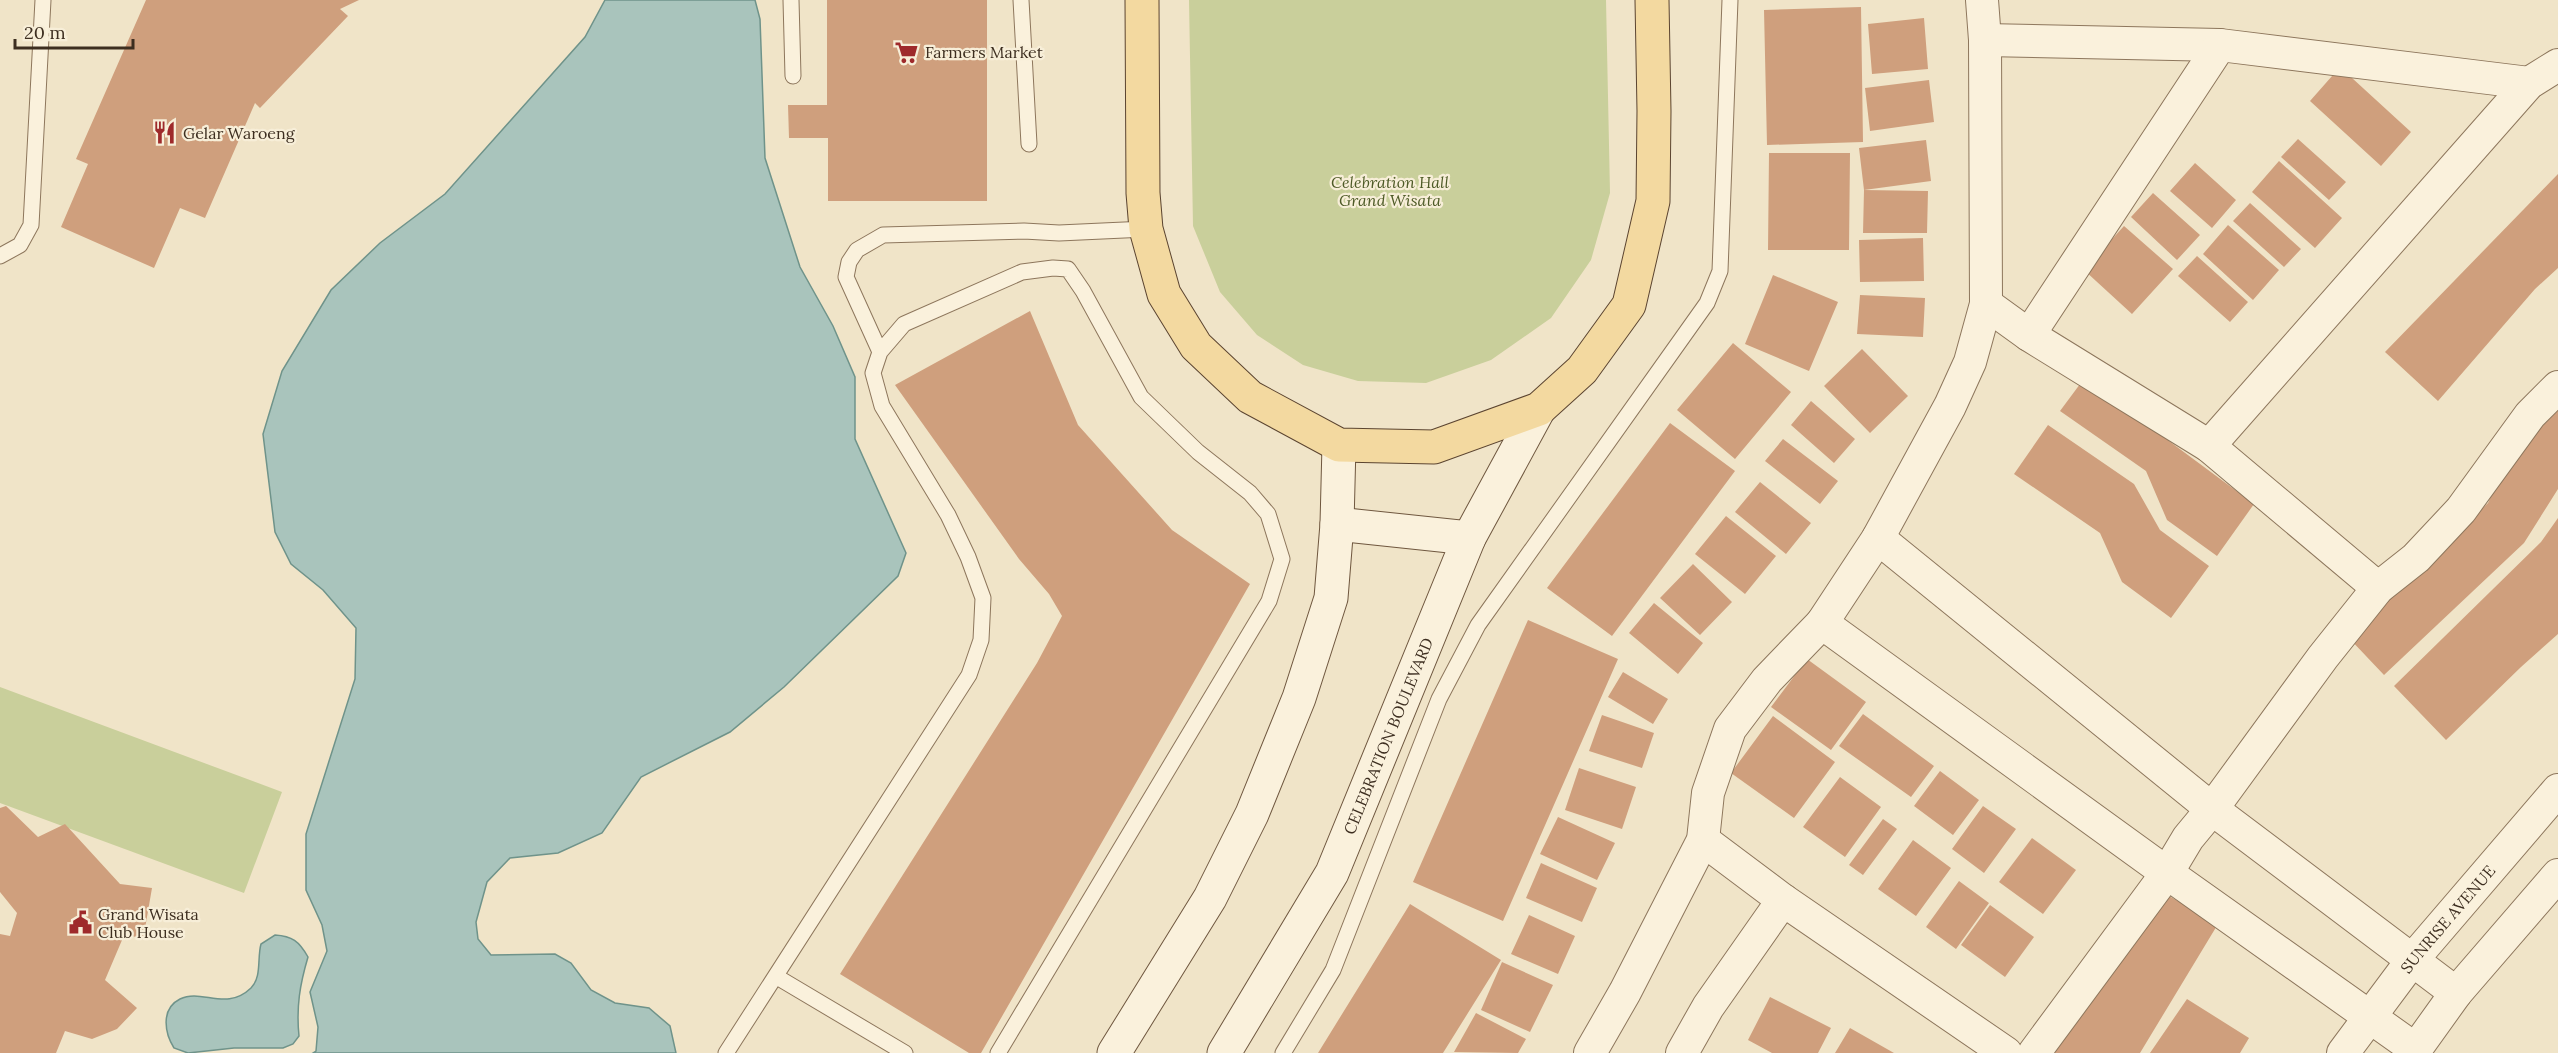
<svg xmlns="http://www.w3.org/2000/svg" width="2558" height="1053" font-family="Lora,serif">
  <rect width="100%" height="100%" fill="#f0e4c8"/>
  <path fill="#c9cf9b" d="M1189,0H1606L1610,193L1591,260L1551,318L1491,360L1426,383L1358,381L1303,365L1257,335L1220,292L1193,226Z
    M0,687L282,792L244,893L0,803Z"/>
  <path fill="#a9c4bc" stroke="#6f938a" stroke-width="1.5" d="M605,0H755L760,19L765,158L800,267L833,326L855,377V439L906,553L898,576L784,687L730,732L641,777L602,833L558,853L510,858L487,882L476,922L478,939L491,955L555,954L571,963L591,990L615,1003L649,1008L670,1026L676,1053H313L316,1051L318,1027L310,992L327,951L322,925L306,890V834L355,679L356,628L323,590L291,564L275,532L263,434L282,371L331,290L380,243L445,194L585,37Z
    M275,935C292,936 299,941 308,957C300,984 296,1007 299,1036L293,1044L283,1048H234L188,1053L174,1048C165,1034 160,1009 180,999C202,988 226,1012 251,988C262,977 257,958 261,944Z"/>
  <path fill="#cf9f7d" d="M146,0H359L340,9L348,16L260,108L255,103L205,218L180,208L154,268L61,227L88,164L76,159Z
    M827,0H987V201H828V138H789L788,105H827Z
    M1861,7L1863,142L1767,145L1764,10Z
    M1924,18L1928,69L1872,74L1868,24Z
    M2340,67L2411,132L2381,166L2310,101Z
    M1929,80L1934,122L1870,131L1865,88Z
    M2298,139L2346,182L2329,200L2281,157Z
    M1926,140L1931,181L1864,190L1928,191L1927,233H1863L1864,190L1859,148Z
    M1769,153H1850L1849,250H1768Z
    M2279,161L2342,218L2315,248L2252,192Z
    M2195,163L2236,200L2212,228L2170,191Z
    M2558,174V268L2535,289L2438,401L2385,352Z
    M2153,193L2200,235L2177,260L2131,217Z
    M2250,203L2301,249L2284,267L2233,221Z
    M2228,225L2279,270L2253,300L2203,254Z
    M2124,226L2173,269L2132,314L2084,270Z
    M1923,238L1924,281L1860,282L1859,240Z
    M2197,256L2248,302L2230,322L2178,276Z
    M1773,275L1838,302L1809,371L1745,344Z
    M1860,295L1925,298L1923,337L1857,334Z
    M1030,311L1078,425L1172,530L1250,584L981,1053H969L840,974L1037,663L1062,616L1049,594L1019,559L895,385Z
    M1733,343L1791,392L1735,459L1677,410Z
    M1862,349L1908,396L1870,433L1824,386Z
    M2086,376L2169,441L2254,504L2217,556L2167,520L2146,471L2060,411Z
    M1811,401L1855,439L1834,463L1791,425Z
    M2558,404V489L2524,543L2384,675L2348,637L2488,503L2507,461Z
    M1670,423L1735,471L1612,636L1547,588Z
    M2048,425L2134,484L2160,530L2209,566L2171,618L2122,582L2100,533L2014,474Z
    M1783,439L1838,481L1820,504L1765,461Z
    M1760,482L1811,523L1786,554L1735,512Z
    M1726,516L1776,556L1745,594L1695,554Z
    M2558,518V634L2521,667L2446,740L2394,686L2541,542Z
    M1693,564L1732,602L1700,635L1660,598Z
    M1654,603L1703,643L1678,674L1629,633Z
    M1528,620L1618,659L1503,921L1413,882Z
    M1807,659L1866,702L1831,750L1771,707Z
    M1623,672L1668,699L1653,724L1608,697Z
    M1863,714L1934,766L1911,797L1839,746Z
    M1602,715L1654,733L1642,768L1589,751Z
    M1773,716L1835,762L1794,818L1731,773Z
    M1579,768L1636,787L1622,829L1565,810Z
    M1940,771L1979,800L1953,835L1914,806Z
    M1840,777L1881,807L1845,857L1803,827Z
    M6,806L38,837L65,824L120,884L152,888L143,940L125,933L105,980L137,1008L117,1029L92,1039L65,1031L56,1053H0V934L10,936L17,913L0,892V808Z
    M1983,806L2016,829L1984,873L1952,849Z
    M1558,817L1615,843L1597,880L1540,854Z
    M1883,819L1897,829L1863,875L1849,865Z
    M2032,838L2076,870L2043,914L1999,882Z
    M1913,840L1951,868L1916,916L1878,889Z
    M1541,863L1597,888L1582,922L1526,898Z
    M1959,881L1989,903L1956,949L1926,927Z
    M2162,892L2218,924L2140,1053H2050Z
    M1410,904L1501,960L1443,1053H1318Z
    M1990,905L2034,937L2005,977L1961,945Z
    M1529,915L1575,936L1558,974L1511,954Z
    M1502,962L1553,985L1530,1032L1481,1010Z
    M1770,997L1831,1028L1818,1053H1772L1748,1040Z
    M2187,999L2249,1038L2240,1053H2150Z
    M1476,1013L1526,1039L1518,1053L1454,1052Z
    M1850,1028L1894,1053H1835Z"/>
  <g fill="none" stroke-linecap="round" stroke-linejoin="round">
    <defs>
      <path id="lane" d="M791,0L793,76
        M1021,0L1029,144
        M0,256L20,245L31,225L43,0
        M880,352L846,277L849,262L857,250L883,235L1024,231L1059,233L1146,229
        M777,977L905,1053
        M726,1053L969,675L981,640L983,598L968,557L948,515L882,406L873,373L880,352L904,324L1022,272L1053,268L1068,269L1083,291L1141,397L1198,452L1250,493L1268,514L1282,559L1269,601L998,1053
        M1283,1053L1333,970L1439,699L1478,625L1707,303L1720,271L1730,0"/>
      <g id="street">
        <path d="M1985,40L2220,45L2529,83"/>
        <path d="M1986,304L2029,335L2209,446L2378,588"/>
        <path d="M2029,335L2220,45"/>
        <path d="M2209,446L2529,83L2558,65"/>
        <path d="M1878,538L2212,809L2456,993"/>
        <path d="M1822,623L2167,873L2415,1049"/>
        <path d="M1703,840L1783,900L2006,1053"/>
        <path d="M1590,1053L1625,992L1703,840L1708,793L1730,729L1767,680L1822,623L1878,538L1950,406L1970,362L1986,304L1985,40L1982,0"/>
        <path d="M1682,1053L1708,1007L1783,900"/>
        <path d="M2034,1053L2167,873L2188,838L2212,809L2323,657L2378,588L2416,558L2461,510L2530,415L2558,387"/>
        <path id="s1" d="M2343,1053L2413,959L2558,790"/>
        <path d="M2413,1053L2456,993L2558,875"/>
      </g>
      <g id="secondary">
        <path d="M1337,524L1469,538"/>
        <path d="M1114,1053L1210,898L1252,814L1299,698L1331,598L1337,524L1339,445"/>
        <path id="s2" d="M1224,1053L1332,873L1469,538L1539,409"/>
      </g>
      <path id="primary" d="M1142,0L1143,193L1146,229L1164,294L1196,346L1250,397L1339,445L1434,447L1539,409L1582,370L1629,305L1653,201L1654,111L1652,0"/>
    </defs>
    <use href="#lane" stroke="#8d765c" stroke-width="17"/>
    <use href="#street" stroke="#8d765c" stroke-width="34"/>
    <use href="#secondary" stroke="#6f573f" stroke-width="35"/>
    <use href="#primary" stroke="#5b4430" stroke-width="35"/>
    <use href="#lane" stroke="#faf1dc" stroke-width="15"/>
    <use href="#street" stroke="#faf1dc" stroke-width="32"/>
    <use href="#secondary" stroke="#faf1dc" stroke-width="33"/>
    <use href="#primary" stroke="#f3d9a0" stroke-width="33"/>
  </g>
  <defs>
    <symbol id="supermarket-bare" viewBox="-9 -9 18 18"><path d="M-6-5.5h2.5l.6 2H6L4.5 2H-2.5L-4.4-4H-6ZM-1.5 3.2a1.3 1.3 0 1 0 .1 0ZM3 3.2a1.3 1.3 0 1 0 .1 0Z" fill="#9e2a2b" stroke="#f7eed8" stroke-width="2.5" paint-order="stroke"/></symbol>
    <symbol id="restaurant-bare" viewBox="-9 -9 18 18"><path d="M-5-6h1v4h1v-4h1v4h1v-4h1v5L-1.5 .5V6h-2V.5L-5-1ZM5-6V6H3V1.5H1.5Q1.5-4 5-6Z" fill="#9e2a2b" stroke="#f7eed8" stroke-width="2.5" paint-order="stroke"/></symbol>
    <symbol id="civic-bare" viewBox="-9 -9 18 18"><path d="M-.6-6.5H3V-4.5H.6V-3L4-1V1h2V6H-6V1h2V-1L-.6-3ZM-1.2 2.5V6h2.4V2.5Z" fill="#9e2a2b" stroke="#f7eed8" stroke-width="2.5" paint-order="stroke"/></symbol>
  </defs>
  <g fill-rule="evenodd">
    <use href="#supermarket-bare" x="890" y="36" width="33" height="33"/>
    <use href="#restaurant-bare" x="148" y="116" width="33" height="33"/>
    <use href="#civic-bare" x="64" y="906" width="33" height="33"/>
  </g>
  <g text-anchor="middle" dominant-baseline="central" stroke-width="4.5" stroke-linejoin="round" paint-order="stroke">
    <g font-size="16" fill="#3d2e20" stroke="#f7eed8" text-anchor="start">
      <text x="925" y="52">Farmers Market</text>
      <text x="183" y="133">Gelar Waroeng</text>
      <text x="98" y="914">Grand Wisata<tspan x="98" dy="18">Club House</tspan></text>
    </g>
    <g font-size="16" font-style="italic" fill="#4d5a26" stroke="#f7eed8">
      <text x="1390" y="182">Celebration Hall<tspan x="1390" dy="18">Grand Wisata</tspan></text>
    </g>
    <g font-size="16" fill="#3d2e20" stroke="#f7eed8">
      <text stroke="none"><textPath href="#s2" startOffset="358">CELEBRATION BOULEVARD</textPath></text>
      <text stroke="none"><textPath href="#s1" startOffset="170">SUNRISE AVENUE</textPath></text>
    </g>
  </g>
  <path d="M15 39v9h118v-9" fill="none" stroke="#3d2e20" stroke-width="3"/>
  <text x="24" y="39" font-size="18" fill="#3d2e20" stroke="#f7eed8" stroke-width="4.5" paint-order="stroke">20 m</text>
</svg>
